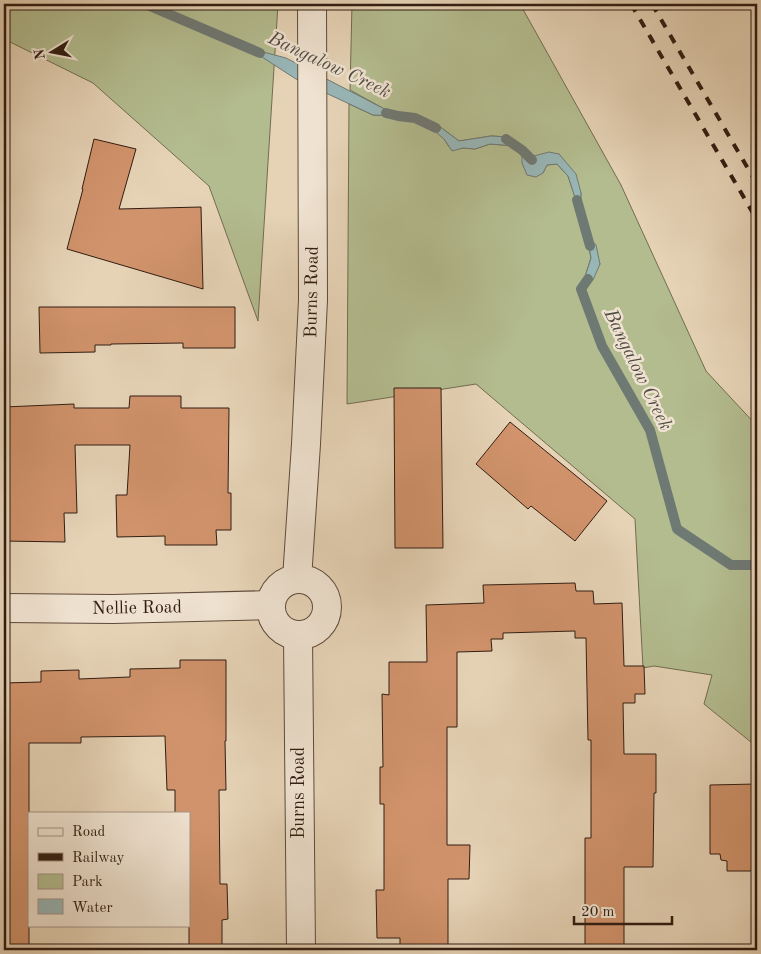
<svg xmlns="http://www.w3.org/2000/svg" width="761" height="954" font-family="'Old Standard TT',serif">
  <rect width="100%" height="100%" fill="#e6d3b6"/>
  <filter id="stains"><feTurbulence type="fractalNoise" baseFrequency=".004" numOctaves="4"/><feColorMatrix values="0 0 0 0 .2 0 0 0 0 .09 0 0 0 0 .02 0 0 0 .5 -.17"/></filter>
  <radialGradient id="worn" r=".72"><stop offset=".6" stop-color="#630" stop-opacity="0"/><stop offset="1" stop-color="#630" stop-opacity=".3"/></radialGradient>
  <path fill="#b3bc8f" stroke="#726c50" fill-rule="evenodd" d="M4,4H278L258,321L209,186L93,83L4,39Z
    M352,4H520L621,185L706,371L757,426V564L739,565L757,567V747L704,704L712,675L654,666L643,668L635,519L476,384L347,404L349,104L373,115L397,116L350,90ZM439,126L459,141L491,136L509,137L515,146L490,144L475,149L463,148L452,150C445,143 443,135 439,126ZM522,150L534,156L559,154L581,193L580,211L568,176L557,164L547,165L543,173ZM587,236L600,264L581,289L591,258Z"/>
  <path fill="#98b6b6" stroke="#6f7974" d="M248,48L286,58L398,116L373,115L296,79Z
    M425,123L439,126L459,141L491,136L509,137L515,146L490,144L475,149L463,148L452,151L444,139Z
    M522,150L534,156L549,152L559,154L576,174L581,193L580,213L568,176L557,164L547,165L543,173L536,177L527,175L522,163Z
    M587,235L596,245L600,264L593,280L581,289L591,258Z"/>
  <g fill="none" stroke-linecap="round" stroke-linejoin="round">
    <path stroke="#6f7974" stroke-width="10" d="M145,4L260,53
      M386,113L398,116L415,118L436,128
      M506,139L522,150L532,160
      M577,200L590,246
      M588,279L581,289L602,346L650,430L677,529L731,565H757"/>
  </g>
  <path fill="#d1936c" stroke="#311d12" d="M94,139L136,149L119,209L201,207L203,289L67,249L83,189H82Z
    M39,307H235V348H183V343L111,344V345H95V352L40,353Z
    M394,388H441L443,548H395Z
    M130,396H181V408H229L228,493H231V530H216L217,545H165V536L117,537L116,495H127L130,445H75L77,513H64L65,542L4,541V407L74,404V408H129Z
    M510,422L607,501L575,541L531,506L528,509L476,464Z
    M575,583L576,591H593L594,604L622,603L624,666H644L645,694H635V703H623L624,754H656V793H654L653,867H624V950H585V838H591V740H588L586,638H575V631L503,633V639H491L492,651L457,652V727H447V845H470L469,879H448V950H400V938H377L376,890H384V804H380V767H383L382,694L389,695V662H427L426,605L484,603L483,585Z
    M180,660H226V741H225L226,790H219L220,884H227L228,919L222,920V950H189V813H175V790H167L165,736L81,737V743H29V950H4V683L41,682V671L79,670V679L130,677V669L180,668Z
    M757,784V871H727V861L721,860L720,854H710V785Z"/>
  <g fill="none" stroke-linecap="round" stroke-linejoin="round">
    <defs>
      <path id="minor" d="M4,608L113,609L271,605"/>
      <path id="tertiary" d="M297,579L306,444L313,300L312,4
        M271 607a28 28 0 1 1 56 0a28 28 0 1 1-56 0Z
        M298,635L301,950"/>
    </defs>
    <use href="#minor" stroke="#5e4a3b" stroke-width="30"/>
    <use href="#tertiary" stroke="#5e4a3b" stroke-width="30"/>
    <path stroke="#311d12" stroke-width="3" stroke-dasharray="4 2.5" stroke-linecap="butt" d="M749,950L757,939"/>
    <use href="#minor" stroke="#efe2d0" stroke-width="28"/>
    <use href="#tertiary" stroke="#efe2d0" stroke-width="28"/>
    <path stroke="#311d12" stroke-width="4" stroke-dasharray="9 9" stroke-linecap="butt" d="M631,4L757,220
      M652,4L757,184"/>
  </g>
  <g text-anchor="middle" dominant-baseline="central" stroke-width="5" stroke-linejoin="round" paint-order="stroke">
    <g font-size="18" fill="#311d12" stroke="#efe2d0">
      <text transform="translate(312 292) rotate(-89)">Burns Road</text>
      <text transform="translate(137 608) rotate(-1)">Nellie Road</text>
      <text transform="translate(299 793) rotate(-90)">Burns Road</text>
    </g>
    <g font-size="19" font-style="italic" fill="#504b43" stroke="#efe2d0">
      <text transform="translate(329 66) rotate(25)">Bangalow Creek</text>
      <text transform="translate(637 370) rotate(64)">Bangalow Creek</text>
    </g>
  </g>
  <rect width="761" height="954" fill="none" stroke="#e6d3b6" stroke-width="20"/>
  <rect x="5" y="5" width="751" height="944" fill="none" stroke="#311d12" stroke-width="2.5"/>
  <rect x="10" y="10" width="741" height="934" fill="none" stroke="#311d12"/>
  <rect x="28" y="812" width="162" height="115" fill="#efe2d0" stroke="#a39384"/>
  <rect x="38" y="828" width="25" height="8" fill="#efe2d0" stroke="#a39384"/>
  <text x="72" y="836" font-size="15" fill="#311d12">Road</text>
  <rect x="38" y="853" width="25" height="8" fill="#311d12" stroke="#a39384"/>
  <text x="72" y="862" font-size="15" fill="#311d12">Railway</text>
  <rect x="38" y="874" width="25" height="15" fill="#b3bc8f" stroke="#a39384"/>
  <text x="72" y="886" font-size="15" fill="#311d12">Park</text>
  <rect x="38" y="899" width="25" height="15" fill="#98b6b6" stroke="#a39384"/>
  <text x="72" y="912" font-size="15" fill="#311d12">Water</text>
  <g transform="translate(52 52) rotate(260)" stroke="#efe2d0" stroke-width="4" paint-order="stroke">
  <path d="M0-4L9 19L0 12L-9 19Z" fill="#311d12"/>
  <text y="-8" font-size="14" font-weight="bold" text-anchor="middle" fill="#311d12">N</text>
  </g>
  <path d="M574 916v8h98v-8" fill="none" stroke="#311d12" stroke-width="2.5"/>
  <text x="581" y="916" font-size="15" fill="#311d12" stroke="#efe2d0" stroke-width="4" paint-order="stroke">20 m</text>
  <rect width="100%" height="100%" filter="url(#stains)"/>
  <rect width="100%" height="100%" fill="url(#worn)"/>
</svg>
